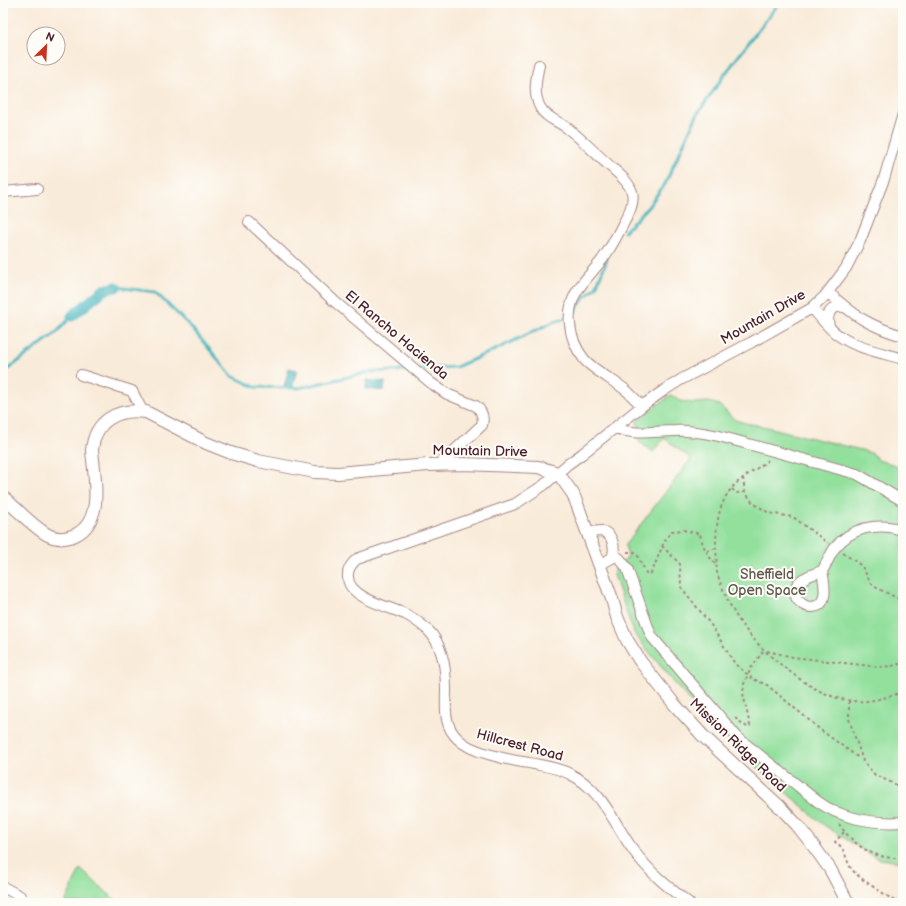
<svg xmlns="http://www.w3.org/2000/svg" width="906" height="906" font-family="'Balsamiq Sans',sans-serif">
  <rect width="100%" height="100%" fill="#fdfcf7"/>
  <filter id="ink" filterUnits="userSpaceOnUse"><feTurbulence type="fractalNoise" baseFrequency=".025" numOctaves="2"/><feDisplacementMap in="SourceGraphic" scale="8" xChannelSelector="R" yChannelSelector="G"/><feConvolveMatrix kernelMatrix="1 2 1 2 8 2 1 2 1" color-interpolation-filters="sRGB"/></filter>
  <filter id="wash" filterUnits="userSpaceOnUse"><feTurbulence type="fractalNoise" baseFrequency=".012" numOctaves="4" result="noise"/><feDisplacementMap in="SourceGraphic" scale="16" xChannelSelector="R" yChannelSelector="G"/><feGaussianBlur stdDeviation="0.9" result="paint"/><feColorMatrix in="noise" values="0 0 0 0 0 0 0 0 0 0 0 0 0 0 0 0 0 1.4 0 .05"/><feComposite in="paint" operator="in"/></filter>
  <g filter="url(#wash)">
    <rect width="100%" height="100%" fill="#f9ebd9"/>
    <path fill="#93e09d" stroke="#6e8064" d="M671,395L680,401L694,403L709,402L719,405L735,420L745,423L767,427L865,451L873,454L878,460L892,464L903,470V862L880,859L869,854L824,825L747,759L701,715L635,635L626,611L613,572L628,557L625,545L691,459L664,438L653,452L638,441L640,438V428L637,424V420Z
      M80,869L119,903H65Z"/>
    <path fill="#44b4bd" stroke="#476a74" d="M289,368L297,370L292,388L284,386Z
      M367,380L385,382L384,391L366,389Z"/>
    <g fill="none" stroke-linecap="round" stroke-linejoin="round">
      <path stroke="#44b4bd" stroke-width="3" d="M624,232L648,207L665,184L698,113L725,74L779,3
        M116,287L155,292L189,325L232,376L255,387L299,388L370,372L410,370
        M573,314L585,297L596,287L607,260
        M419,369L456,367L495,350L555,321L567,318
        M3,373L57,332L72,316"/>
      <path stroke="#44b4bd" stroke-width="11" d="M72,316L104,290L116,287"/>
    </g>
  </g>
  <g filter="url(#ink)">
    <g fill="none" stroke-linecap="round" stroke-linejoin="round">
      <defs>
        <path id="minor" d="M539,65C536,79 533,94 540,107C545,117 557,121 566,127C582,139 596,154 611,167C619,174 629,182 632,192C635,203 628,215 623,224C617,236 610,249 602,260C594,270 586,278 579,288C564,309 568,339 584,359C593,370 615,381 627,391C632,396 637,401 642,406
          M3,192L37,189
          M249,222L334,301L431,383L447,394L476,406C482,411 484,417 482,425L440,464
          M828,292C854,316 869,326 903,336
          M812,308C820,317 828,328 838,335C855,348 883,353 903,359
          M829,326C826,313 831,305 845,307
          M81,375L132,391L143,412
          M616,428C635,436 654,431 675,431C690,430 704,433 719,436L857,474L903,501
          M588,533C592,532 597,531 601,531C613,533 616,549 612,558L599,565
          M614,554L620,559L627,568L649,630L652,637L738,738L817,801C841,819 874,824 903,822
          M822,571C824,582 830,606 812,607C808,607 804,606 801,603C797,600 795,597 795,592C796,580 806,577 816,573C817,573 821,571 822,571C825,567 830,555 834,549C851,527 877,522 903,530
          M3,887L20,896
          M689,903C669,888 649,872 634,851C614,824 602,789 570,774C557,767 543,766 529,763C515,761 501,758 488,754C477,751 466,747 458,739C443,725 446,708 446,689C446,668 443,645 428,630C421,624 413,618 405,614C390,607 348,598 348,577C347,569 351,564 357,559L515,504L544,485L568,464L582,454L642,406L663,391L682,379L752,342L812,308L824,297L834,284L846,268L860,241L884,179L903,114"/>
        <path id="major" d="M3,497C16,508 34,528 48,535C56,539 66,539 75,535C105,521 94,476 92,450C95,420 118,408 146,412L206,443L231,453L258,461L315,472L338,473L428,465L464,464L538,467L558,473L573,494L577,504L612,599L617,617L627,640L640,661L675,705L703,736L780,807L797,825L812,844L830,869L848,903"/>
      </defs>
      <use href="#minor" stroke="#a28582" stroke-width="12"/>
      <use href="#major" stroke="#a28582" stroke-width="14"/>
      <path stroke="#a28582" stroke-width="2" stroke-dasharray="3 3" stroke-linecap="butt" d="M768,460C754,472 734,480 725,498C717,514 716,530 716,547C717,555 716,564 717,572C719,580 722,587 725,594C739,628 764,653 793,674C810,687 831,699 853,701C869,703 888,697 903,692
        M743,478L745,492L753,503L769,513L793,517L828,543
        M732,489L736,493L745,492
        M662,546L680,564L681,587L711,625L735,664L753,679L767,685L822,731L859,758
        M707,551L716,548
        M627,552H635L637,554L646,573L650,574L652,572L664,542L672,531L683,530L700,534C702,544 708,558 717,565
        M843,553L862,566L870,582L875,587L903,601
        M767,651L793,657L879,667L892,666L903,663
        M849,701V719L863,761L875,775L903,788
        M735,718L747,727L750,726L743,693L744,684L751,668L764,650
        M839,824C848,838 864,852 881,856C888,858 896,858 903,859
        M844,832L835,842C846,848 845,859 851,868C859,880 885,893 897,903
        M897,903L899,900H903"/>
      <use href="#minor" stroke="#fff" stroke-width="10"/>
      <use href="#major" stroke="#fff" stroke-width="12"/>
    </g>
  </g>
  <g text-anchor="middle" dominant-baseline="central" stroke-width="4" stroke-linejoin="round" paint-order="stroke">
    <g font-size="14" fill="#4a1f2b" stroke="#fdfcf7">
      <text transform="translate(763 317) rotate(-30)">Mountain Drive</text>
      <text transform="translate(397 335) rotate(40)">El Rancho Hacienda</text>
      <text transform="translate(480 451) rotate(1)">Mountain Drive</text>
      <text transform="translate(520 745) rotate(15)">Hillcrest Road</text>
      <text transform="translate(738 745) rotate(44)">Mission Ridge Road</text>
    </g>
    <g font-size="14" fill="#60594d" stroke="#fdfcf7">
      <text x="767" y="574">Sheffield<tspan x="767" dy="16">Open Space</tspan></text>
    </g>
  </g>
  <rect width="906" height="906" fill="none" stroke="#fdfcf7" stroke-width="16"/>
  <g transform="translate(46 46) rotate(24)"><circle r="19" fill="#fdfcf7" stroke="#b5a4a5"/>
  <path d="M0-3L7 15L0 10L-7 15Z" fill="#c8321e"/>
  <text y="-6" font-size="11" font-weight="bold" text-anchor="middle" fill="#4a1f2b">N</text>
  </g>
</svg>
